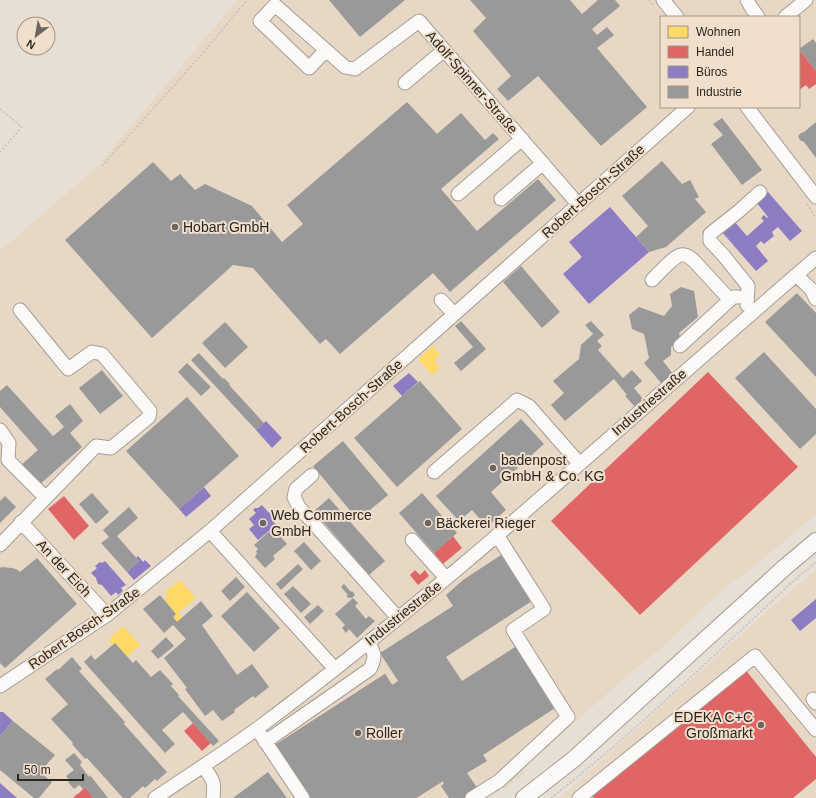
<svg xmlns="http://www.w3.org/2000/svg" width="816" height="798" font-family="Helvetica,sans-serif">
  <rect width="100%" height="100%" fill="#e7ded4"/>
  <path fill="#e7d8c5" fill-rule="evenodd" d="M237,0H816V514L749,571L728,585L658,651L628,675L524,768V775L488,798H0V251L98,166ZM661,17H799V107H661Z
    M816,570V798H560L773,606Z"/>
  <path fill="#ffd966" d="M433,346L440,355L434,361L440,368L432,375L418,359Z
    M180,580L196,598L178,613L182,617L177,622L173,617L176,614L164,599L168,595L165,592Z
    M121,627L122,628L124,627L140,645L127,657L115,643L112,645L109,642L111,640L110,639L112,637L111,636L114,634L115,635L116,634L115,633L118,631L119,632L120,630L119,629Z"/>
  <path fill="#e06666" d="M799,49L816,71V84L809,89L806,85L799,90Z
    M708,372L798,467L640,615L551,521Z
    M64,496L89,526L74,540L48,509Z
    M453,536L462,548L443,564L434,553Z
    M415,570L420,575L425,570L429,576L418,585L410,575Z
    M744,668L816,757V779L793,798H594L589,793Z
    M385,674L454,782L447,787L443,781L416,798H310L275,745Z
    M193,723L211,743L202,751L184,731Z
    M85,787L93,798H73L77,794H78Z"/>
  <path fill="#8e7cc3" d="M768,192L802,231L790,241L778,227L772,232L774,236L764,244L761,241L756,246L768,261L756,271L721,231L734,221L747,236L764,221L761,218L764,215L767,218L768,217L756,202Z
    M610,207L649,252L589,304L563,274L582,257L569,242Z
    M409,373L418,382L402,396L393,386Z
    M266,421L282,438L272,448L256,430Z
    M204,487L211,496L186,517L179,509Z
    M262,505L269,513L271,511L277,518L273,521L276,525L258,540L249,529L254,525L249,519L256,513L253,510L255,508H258Z
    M138,556L143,562L145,560L151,566L134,580L127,572L139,561L136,558Z
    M105,561L126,585L121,588L123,591L118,595L116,592L111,596L102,585L98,584L96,578L91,573L97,568L95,566L100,562L102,563Z
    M816,599V618L800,631L791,620Z
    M0,712H3L13,721L0,736Z
    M0,783L17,798H0Z"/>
  <path fill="#999" d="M329,0H405L360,37Z
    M470,0H570L582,14L598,0H615L620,6L592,29L597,35L607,27L614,35L597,48L647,107L601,146L538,76L508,101L497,89L511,76L473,31L486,18Z
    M813,39L816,43V71L799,49Z
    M407,102L437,134L461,113L485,140L493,133L499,139L441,189L477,231L538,179L556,200L450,292L433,273L340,354L326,339L320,344L253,268L233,265L152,338L65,240L153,162L171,181L180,174L195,190L205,184L252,206L282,242L303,224L287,205Z
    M722,118L762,170L742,185L711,144L723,135L713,124Z
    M816,122V158L804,142L800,140L798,136L801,133L804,132Z
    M662,161L682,184L690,180L699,197L695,199L706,212L666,247L649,252L636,237L648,226L622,196Z
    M521,266L560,312L542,328L503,282Z
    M681,287L694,291L698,317L679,333L681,340L671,347V355L663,361L673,374L662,384L644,363L649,358L644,334L632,329L629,315L639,307L664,316L672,306L670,294Z
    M797,293L816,313V377L765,322Z
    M461,321L486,349L461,371L454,363L473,347L455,326Z
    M591,321L604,335L597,341L602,346L598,350L623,378L632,370L642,381L634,388L643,399L635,407L625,396L627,395L614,379L565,421L551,405L564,393L553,381L579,359L581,345L593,334L585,325Z
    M225,322L248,347L225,368L202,343Z
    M764,352L816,409V434L800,449L735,378Z
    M199,353L223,379L224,378L230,384L229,385L264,423L256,430L191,360Z
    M187,363L211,387L201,396L178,372Z
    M102,370L123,396L100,414L79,388Z
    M420,381L462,429L397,487L354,438L402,396Z
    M7,385L53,436L64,427L55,416L70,404L83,421L70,433L82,447L38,486L20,466L38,450L0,407V391Z
    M187,397L239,456L179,509L126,451Z
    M521,419L544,444L491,492L506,510L487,527L472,510L459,521L436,496Z
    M343,441L388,495L358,520L313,466Z
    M92,493L109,512L96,524L79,504Z
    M422,493L457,533L434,553L399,513Z
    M5,496L16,507L0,523V501Z
    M329,498L385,561L369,575L314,511Z
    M129,507L138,518L117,536L139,561L127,572L101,543L109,537L103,530Z
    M273,528L287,544L273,556L275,559L265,568L255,557L257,553L256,551L258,549L254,545Z
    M304,542L321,561L311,570L294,551Z
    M504,553L535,599L446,657L462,681L515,647L555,708L483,755L487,761L467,773L480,792L470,798H449L441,786L444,783L443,781L416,798H310L275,745L385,674L392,685L398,681L380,653L453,606L446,595L463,580Z
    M37,558L77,604L5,668L0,663V569L1,567L12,568L16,569L20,572Z
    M298,564L303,569L281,590L276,584Z
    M236,577L245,587L230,601L221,591Z
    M344,584L351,592L352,591L355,595L352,598H349L346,596L348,595L341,587Z
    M293,586L311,604L301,613L284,594Z
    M247,592L280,628L254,652L221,616Z
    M160,595L176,614L173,617L177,622L201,601L213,616L202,625L237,675L252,664L269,687L255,698L253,696L234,710L235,712L222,721L213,710L205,716L185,689L187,688L164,658L186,639L173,625L164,633L143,609Z
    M353,598L358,603L355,606L366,619L369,616L375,621L357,638L349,629L346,633L342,628L345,625L335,614Z
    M318,605L324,611L310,624L304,617Z
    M166,637L174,646L158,659L151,651Z
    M115,643L133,663L136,660L151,677L160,670L173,684L171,686L179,695L178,696L219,741L213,746L183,712L162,730L175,744L165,753L84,662L91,655L95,660Z
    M72,657L82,669L79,671L125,722L124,724L167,772L157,781L155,779L145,788L143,786L130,798H123L87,758L85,759L72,744L73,743L51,719L68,704L45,679L57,669L58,670Z
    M13,721L55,755L40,772L52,782L39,798H34L0,770V736Z
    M74,753L82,762L80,765L89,777L90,775L108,798H93L85,787L83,789L79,785L74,789L68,782L70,781L66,776L74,770L65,760Z
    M268,772L287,798H233Z"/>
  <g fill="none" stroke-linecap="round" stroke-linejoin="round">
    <defs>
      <path id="minor" d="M663,0L677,17
        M747,0L751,7L758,17
        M785,17L806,0
        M326,50L309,68L260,21L275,5L345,67L355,69L419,21L578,204
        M405,83L444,50
        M747,107L816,197
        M458,194L522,139
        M501,199L543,163
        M796,275L811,289L816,299
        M652,280C658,274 674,256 681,255C687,254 691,258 695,262L730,300
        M441,300L454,314
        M747,305L748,286L724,256L710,241V234L739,211L760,192
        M680,346L733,297H738
        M0,430L9,443L8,460L45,497
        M434,472L517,400L529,406L579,463
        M312,475L296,489L294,497L299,507L398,618
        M21,522L107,615
        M210,531L335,669
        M412,540L446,578
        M0,545L96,446L111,448L149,417L150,411L102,354L92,352L68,369L20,310
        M0,686L107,615L210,531L688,107
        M813,699L816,703
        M261,735L303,798
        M265,742L370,669C376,657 375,653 368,642
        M203,766C213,780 215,781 213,798
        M155,798C189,775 224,753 258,728C453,583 631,416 816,258
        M472,798L499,781L568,717L513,630L544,609L497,535
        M579,798L755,656L816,730"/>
      <path id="major" d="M524,798L574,759L784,568L816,541"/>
    </defs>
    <use href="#minor" stroke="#a49e96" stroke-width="15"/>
    <use href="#major" stroke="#a49e96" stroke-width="18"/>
    <path stroke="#c4c1be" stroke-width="1.5" stroke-dasharray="2 2" stroke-linecap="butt" d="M649,0L654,6
      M0,109L22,127L0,152
      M102,166L203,53L247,0
      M807,204L816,218
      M551,798C638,730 718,651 799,576L816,562"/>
    <use href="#minor" stroke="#fbfaf9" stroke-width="13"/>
    <use href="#major" stroke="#fbfaf9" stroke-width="16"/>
  </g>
  <g fill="#6d665e" stroke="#efdfcc" stroke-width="1.5">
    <circle cx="175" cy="227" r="4"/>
    <circle cx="493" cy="468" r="4"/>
    <circle cx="263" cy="523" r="4"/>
    <circle cx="428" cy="523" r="4"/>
    <circle cx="761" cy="725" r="4"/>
    <circle cx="358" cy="733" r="4"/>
  </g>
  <g text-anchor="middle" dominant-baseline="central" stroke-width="4" stroke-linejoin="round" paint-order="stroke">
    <g font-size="14" fill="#2b251e" stroke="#efdfcc">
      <text transform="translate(472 82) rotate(49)">Adolf-Spinner-Straße</text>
      <text transform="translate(593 191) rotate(-42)">Robert-Bosch-Straße</text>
      <text transform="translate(649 402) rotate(-41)">Industriestraße</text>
      <text transform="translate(351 406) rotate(-42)">Robert-Bosch-Straße</text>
      <text transform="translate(64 568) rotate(47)">An der Eich</text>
      <text transform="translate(403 613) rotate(-39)">Industriestraße</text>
      <text transform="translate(84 628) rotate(-35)">Robert-Bosch-Straße</text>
    </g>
    <g font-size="14" fill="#2b251e" stroke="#efdfcc" text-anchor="start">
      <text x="183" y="227">Hobart GmbH</text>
      <text x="501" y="460">badenpost<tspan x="501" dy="16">GmbH &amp; Co. KG</tspan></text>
      <text x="271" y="515">Web Commerce<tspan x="271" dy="16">GmbH</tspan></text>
      <text x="436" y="523">Bäckerei Rieger</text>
      <text x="753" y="717" text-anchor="end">EDEKA C+C<tspan x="753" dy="16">Großmarkt</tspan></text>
      <text x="366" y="733">Roller</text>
    </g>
  </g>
  <rect x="660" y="16" width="140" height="92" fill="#efdfcc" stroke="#a19586"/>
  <rect x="668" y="26" width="20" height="12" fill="#ffd966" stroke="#a19586"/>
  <text x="696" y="36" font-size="12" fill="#2b251e">Wohnen</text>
  <rect x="668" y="46" width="20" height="12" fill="#e06666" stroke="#a19586"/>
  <text x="696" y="56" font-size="12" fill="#2b251e">Handel</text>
  <rect x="668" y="66" width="20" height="12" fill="#8e7cc3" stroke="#a19586"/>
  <text x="696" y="76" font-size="12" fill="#2b251e">Büros</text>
  <rect x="668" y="86" width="20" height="12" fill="#999999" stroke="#a19586"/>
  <text x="696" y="96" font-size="12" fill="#2b251e">Industrie</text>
  <g transform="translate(36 36) rotate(211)"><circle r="19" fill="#efdfcc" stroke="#a19586"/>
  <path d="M0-3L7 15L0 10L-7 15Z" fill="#6d665e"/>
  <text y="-6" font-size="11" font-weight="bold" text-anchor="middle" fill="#2b251e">N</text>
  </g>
  <path d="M18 774v6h65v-6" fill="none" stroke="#2b251e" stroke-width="2"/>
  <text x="24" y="774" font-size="12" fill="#2b251e" stroke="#efdfcc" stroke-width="3" paint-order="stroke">50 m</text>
</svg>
